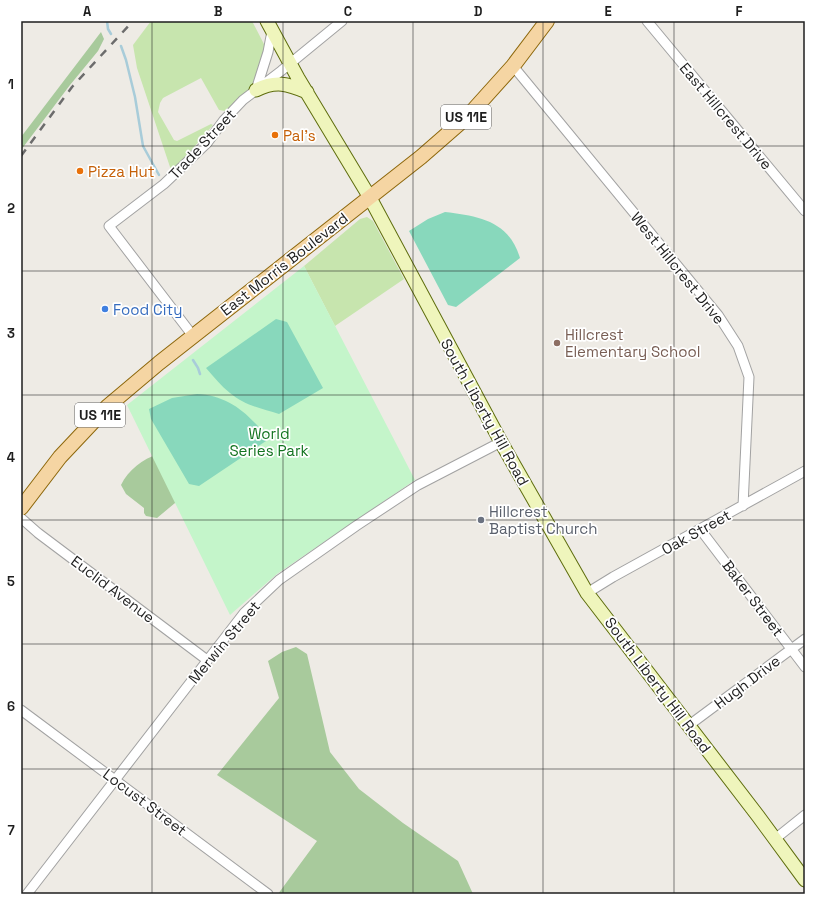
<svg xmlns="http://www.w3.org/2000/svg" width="826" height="915" font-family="'Space Grotesk',sans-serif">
  <rect width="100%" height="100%" fill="#eeebe5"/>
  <path fill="#c7e5ae" d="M151,21H252L266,48L254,86L225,111L219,110L201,78L163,98L160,103L158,112L174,140L177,141L211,124L213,125L183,160L171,170L137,68L133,45Z
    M367,217L373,221L404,279L335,326L304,266L360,219Z"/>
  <path fill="#a8ca9c" d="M101,32L104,39L98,51L70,85L21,150V137Z
    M158,454L184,493L175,503L157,518L146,516L144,513V508L126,494L121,485C128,470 143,459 158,454Z
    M296,647L307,654L330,752L359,789L403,823L458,861L473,894H278L317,841L217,775L279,698L268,661L282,652Z"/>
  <path fill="#c4f5ca" d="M304,266L415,480L277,574L230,615L127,405Z"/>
  <path fill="#88d8bc" d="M445,212C479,216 509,221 520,258L456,307L448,305L409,231L428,219Z
    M276,319L287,322L323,388L279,414C262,409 244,405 230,393C221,386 214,377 206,368Z
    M197,394C221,395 239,406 255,423C261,429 266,433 266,441L199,486L189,484L151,419L149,409L172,398Z"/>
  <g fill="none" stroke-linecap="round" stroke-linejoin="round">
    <path stroke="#a8ccd9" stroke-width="2.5" d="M107,21L108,29L111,34
      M121,46L126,60L135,97L143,146L159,175
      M193,360L198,368L200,374"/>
    <defs>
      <path id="street" d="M647,21L805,211
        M513,66L718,315L738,346L749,377L743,506
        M256,90L268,52L272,31
        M193,336L109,226L164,184L207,143L224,120L243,100L281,71L342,21
        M21,518L38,533L207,660
        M700,529L805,667
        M587,593L613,577L805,471
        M21,710L268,894
        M688,726L805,639
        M775,839L805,815
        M27,894L244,613L279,580L356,526L418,485L501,442"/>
      <path id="secondary" d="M267,21L298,78L369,196L501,442L587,593L758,816L805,880
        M256,90C276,80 288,84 307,92"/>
      <path id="primary" d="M21,508L60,457L108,406L159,363L421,157L468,116L513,66L547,21"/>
    </defs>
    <use href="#street" stroke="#a2a2a2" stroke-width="11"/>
    <use href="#secondary" stroke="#5e6d0d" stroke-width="15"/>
    <use href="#primary" stroke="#8d670b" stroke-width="16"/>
    <use href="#street" stroke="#fff" stroke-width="9"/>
    <use href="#secondary" stroke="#eff5bc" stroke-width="13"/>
    <use href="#primary" stroke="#f5d5a3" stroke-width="14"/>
    <path stroke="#6c6c6c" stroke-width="2.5" stroke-dasharray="8 8" stroke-linecap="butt" d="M21,156L72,87L133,21"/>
  </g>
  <path fill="none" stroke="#1e1e1e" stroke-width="1" stroke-opacity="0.55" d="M152,21V894M283,21V894M413,21V894M543,21V894M674,21V894M21,146H805M21,271H805M21,395H805M21,520H805M21,644H805M21,769H805"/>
  <g fill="#e8710a" stroke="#fff" stroke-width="1.5">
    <circle cx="275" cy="135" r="4"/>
    <circle cx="80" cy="171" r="4"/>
  </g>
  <circle fill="#3f7fe0" stroke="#fff" stroke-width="1.5" cx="105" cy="309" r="4"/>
  <circle fill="#8d6e63" stroke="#fff" stroke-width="1.5" cx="557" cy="343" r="4"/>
  <circle fill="#6b7280" stroke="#fff" stroke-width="1.5" cx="481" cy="520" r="4"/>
  <g text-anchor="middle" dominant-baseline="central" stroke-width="3.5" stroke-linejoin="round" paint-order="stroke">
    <g fill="#fff" stroke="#626262" stroke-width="1">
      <rect x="441" y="105" width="50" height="24" rx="3"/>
      <rect x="75" y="403" width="50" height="24" rx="3"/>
    </g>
    <g font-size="14" font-weight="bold" fill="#1e1e1e">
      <text x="466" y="117">US 11E</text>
      <text x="100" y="415">US 11E</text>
    </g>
    <g font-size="15" fill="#1e1e1e" stroke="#fff">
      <text transform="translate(726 116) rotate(50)">East Hillcrest Drive</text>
      <text transform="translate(202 144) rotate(-47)">Trade Street</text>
      <text transform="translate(284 264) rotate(-38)">East Morris Boulevard</text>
      <text transform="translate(678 268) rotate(51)">West Hillcrest Drive</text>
      <text transform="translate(485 412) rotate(61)">South Liberty Hill Road</text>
      <text transform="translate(696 532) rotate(-29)">Oak Street</text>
      <text transform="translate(113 589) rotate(37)">Euclid Avenue</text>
      <text transform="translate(753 598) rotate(53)">Baker Street</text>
      <text transform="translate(224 642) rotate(-50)">Merwin Street</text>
      <text transform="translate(747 682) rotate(-37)">Hugh Drive</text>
      <text transform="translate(658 685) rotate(53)">South Liberty Hill Road</text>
      <text transform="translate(145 802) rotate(37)">Locust Street</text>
    </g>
    <g font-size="15" fill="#c56008" stroke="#fff" text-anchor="start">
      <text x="283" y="135">Pal's</text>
      <text x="88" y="171">Pizza Hut</text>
    </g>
    <g font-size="15" fill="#366cbe" stroke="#fff" text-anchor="start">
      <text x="113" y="309">Food City</text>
    </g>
    <g font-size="15" fill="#785e54" stroke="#fff" text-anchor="start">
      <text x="565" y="334">Hillcrest<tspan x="565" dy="17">Elementary School</tspan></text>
    </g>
    <g font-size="15" fill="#137420" stroke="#fff">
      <text x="269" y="433">World<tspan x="269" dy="17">Series Park</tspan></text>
    </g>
    <g font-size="15" fill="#5b616d" stroke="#fff" text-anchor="start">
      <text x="489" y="511">Hillcrest<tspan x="489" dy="17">Baptist Church</tspan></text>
    </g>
  </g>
  <rect width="826" height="915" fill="none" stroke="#ffffff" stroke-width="44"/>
  <rect x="22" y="22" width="782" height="871" fill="none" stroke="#1e1e1e" stroke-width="1.5"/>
  <g font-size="13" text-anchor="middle" font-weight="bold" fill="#1e1e1e">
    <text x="87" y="16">A</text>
    <text x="218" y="16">B</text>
    <text x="348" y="16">C</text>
    <text x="478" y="16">D</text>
    <text x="608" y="16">E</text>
    <text x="739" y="16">F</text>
    <text x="11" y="89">1</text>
    <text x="11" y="213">2</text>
    <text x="11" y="338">3</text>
    <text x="11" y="462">4</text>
    <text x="11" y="586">5</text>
    <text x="11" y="711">6</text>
    <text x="11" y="835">7</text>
  </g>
</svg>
